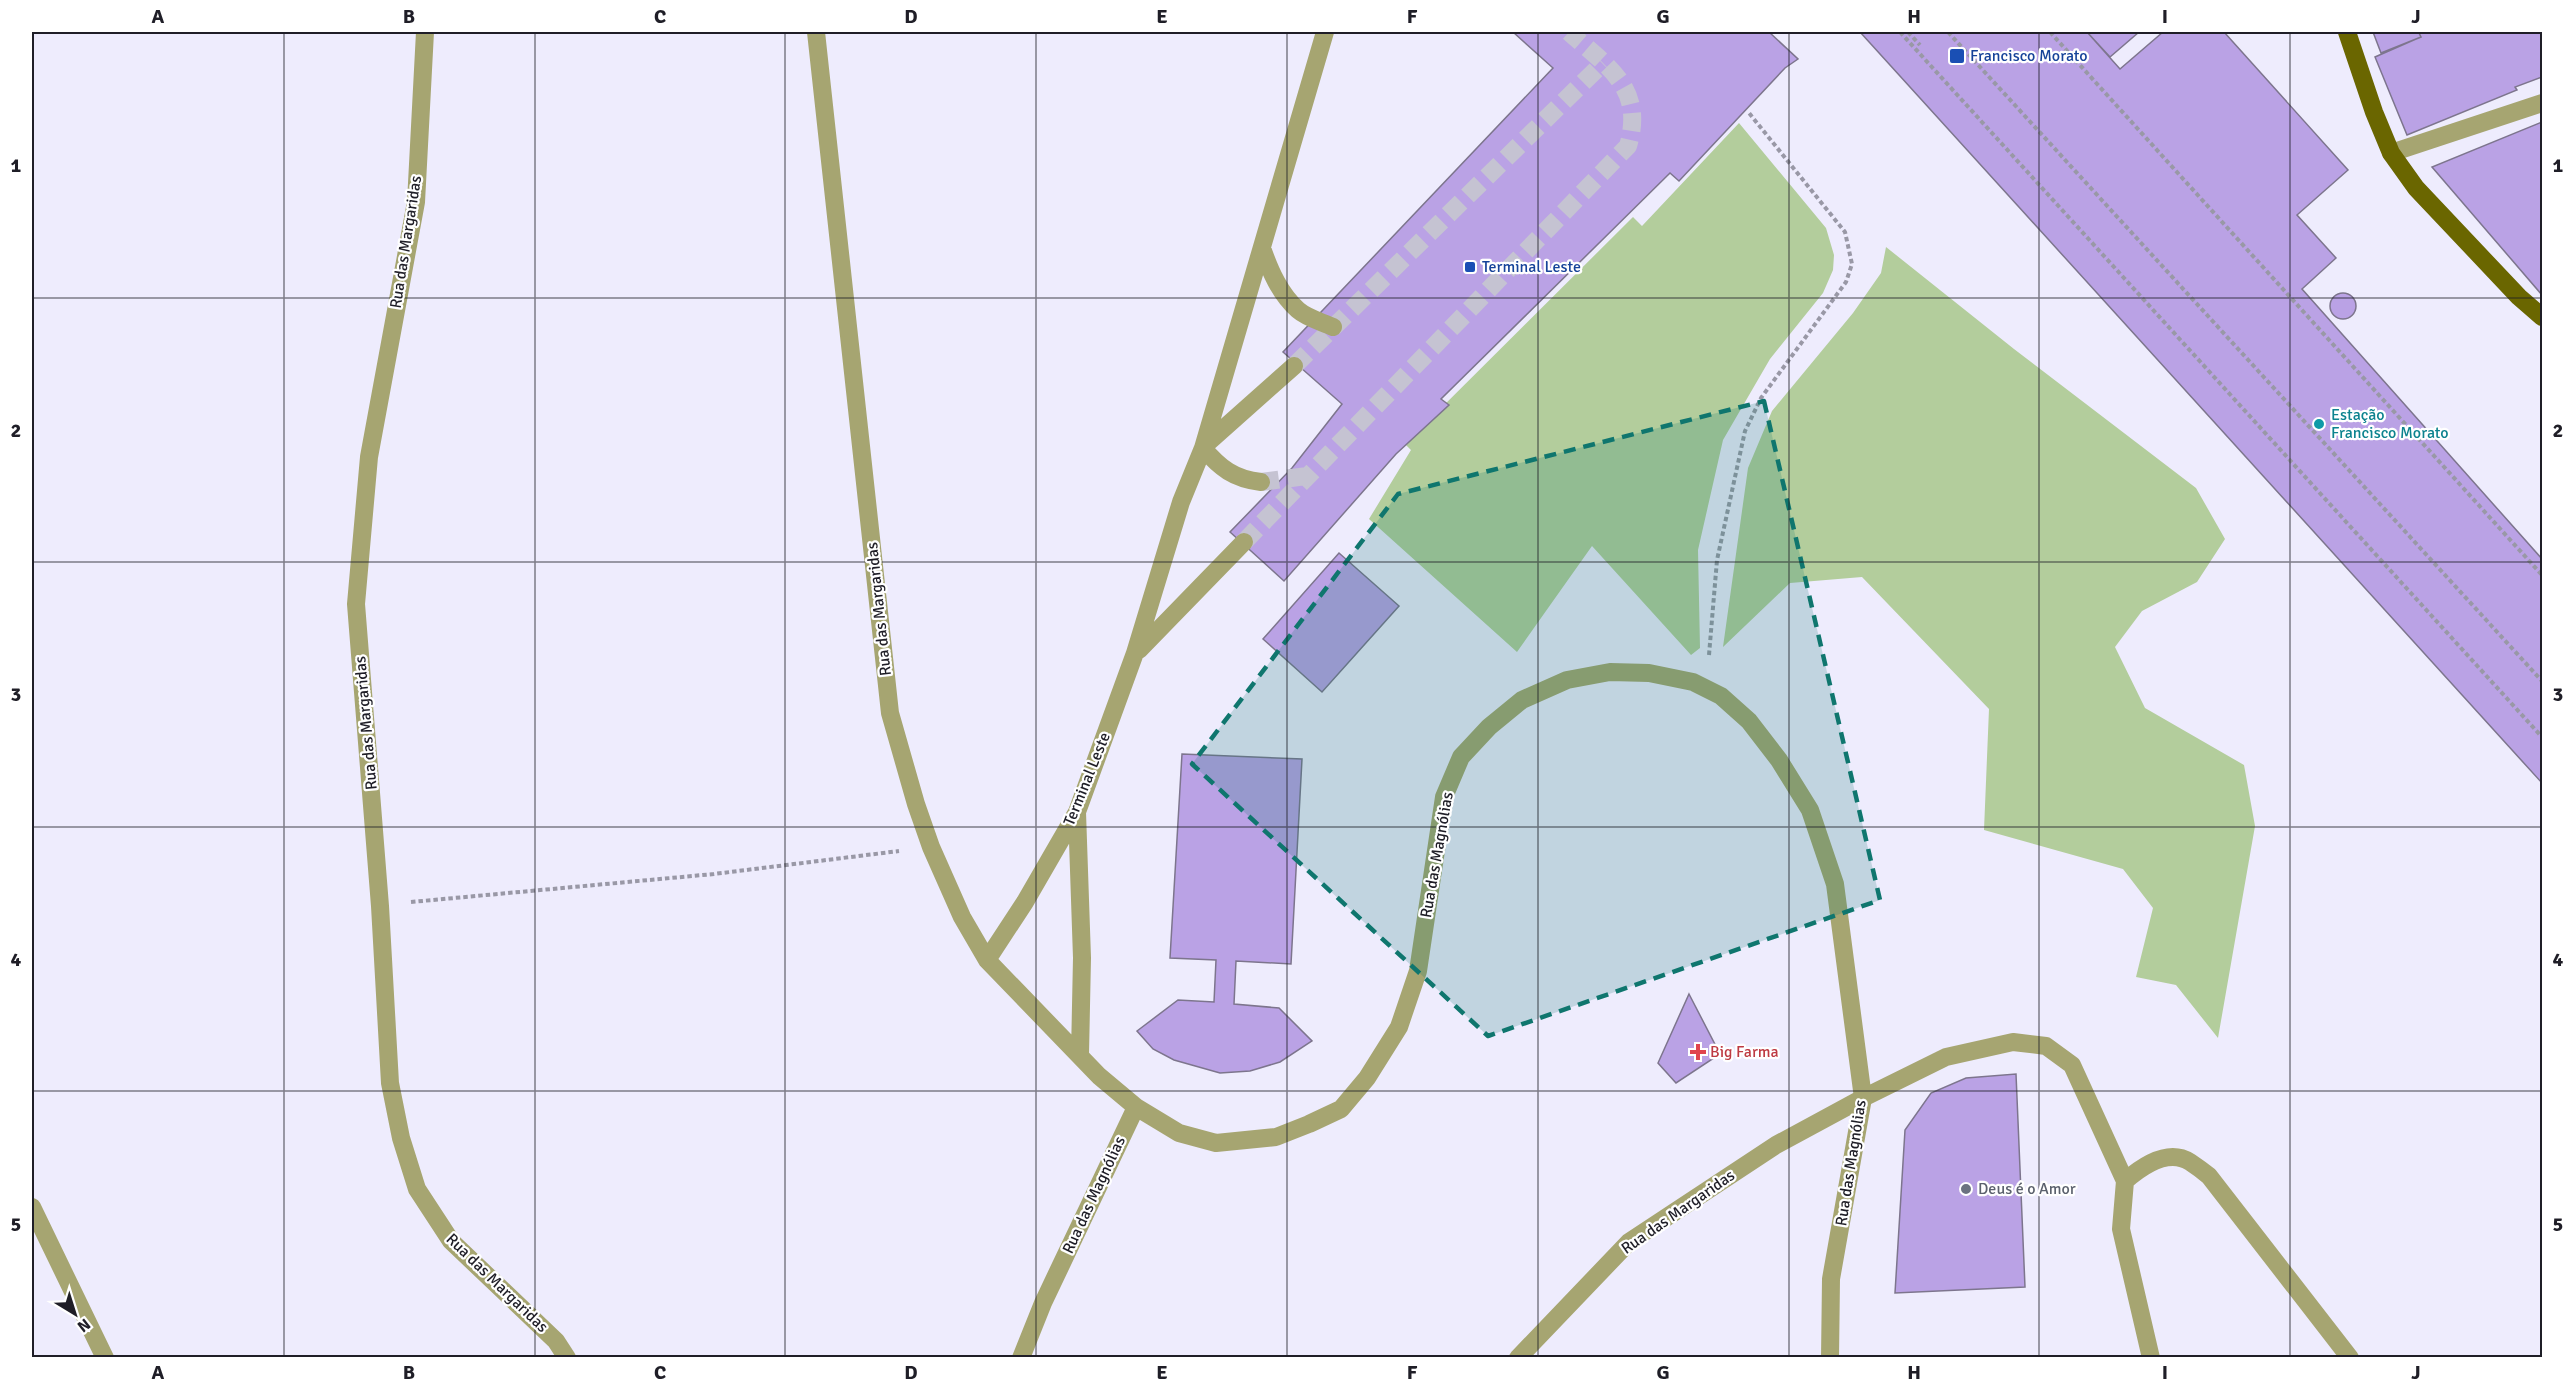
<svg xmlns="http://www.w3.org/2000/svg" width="2574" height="1389" font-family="Signika,sans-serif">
  <rect width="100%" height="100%" fill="#eeecfd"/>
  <path fill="#b3cd9c" d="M1739,123L1826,228L1834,255L1833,270L1823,293L1770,359L1723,440L1698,550L1700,648L1691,655L1592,546L1517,652L1369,519L1411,450L1405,444L1633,217L1642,226Z
    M1886,247L2014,349L2196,488L2225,539L2197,582L2142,611L2115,647L2145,708L2244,765L2255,826L2218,1038L2176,985L2136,977L2153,908L2123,869L1984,830L1989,709L1862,577L1790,583L1723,647L1748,468L1772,411L1853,313L1881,273Z"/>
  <path fill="#baa2e5" stroke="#7d758d" stroke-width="1.5" d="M1513,32H1769L1798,59L1785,68L1679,181L1670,173L1441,399L1449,405L1396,454L1284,581L1230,532L1292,468L1342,404L1283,352L1553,68Z
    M1860,32H2087L2120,69L2163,32H2224L2348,170L2297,215L2336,258L2302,289L2542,559V783Z
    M2087,32H2139L2110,57Z
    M2373,32H2423L2419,33L2421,37L2381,53Z
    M2423,32H2542V77L2515,87L2517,90L2407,135L2375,57L2421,37L2419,33Z
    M2542,122V295L2432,167Z
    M2330 306a13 13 0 1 1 26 0a13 13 0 1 1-26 0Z
    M1339,553L1399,606L1322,692L1263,639Z
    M1182,754L1302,759L1291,964L1236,961L1234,1004L1279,1008L1312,1041L1280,1062L1250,1071L1220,1073L1174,1060L1153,1049L1137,1031L1178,1000L1214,1002L1216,960L1170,958Z
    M1689,994L1720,1054L1676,1083L1658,1063Z
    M2016,1074L2025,1287L1895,1293L1905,1130L1931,1093L1966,1078Z"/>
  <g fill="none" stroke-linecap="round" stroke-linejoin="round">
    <path stroke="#c5c3d2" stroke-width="18" stroke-dasharray="18 9" stroke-linecap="butt" d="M1294,366L1603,63
      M1261,482L1307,476
      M1244,542L1628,146C1645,88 1608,67 1569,32"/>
    <path stroke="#9998a6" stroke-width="4" stroke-dasharray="4.5 3" stroke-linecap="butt" d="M1900,32L2542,737
      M1908,32L1920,45
      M1948,32L2542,681
      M2050,32L2542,575
      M1709,655L1717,560L1745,431L1761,398L1846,282L1852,264L1845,232L1749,113
      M411,902L714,874L899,851"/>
    <path stroke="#a6a571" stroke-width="18" d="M425,32L416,202L369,457L356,604L380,906L390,1083L401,1138L417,1189L451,1241L556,1341L567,1358
      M816,32L890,713L916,804L931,847L962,917L987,960L1099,1076L1136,1107L1179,1133L1216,1143L1276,1137L1309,1124L1341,1109L1367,1078L1399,1027L1418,971L1444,797L1461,757L1489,727L1522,700L1567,680L1610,672L1649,673L1693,682L1721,696L1749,721L1779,760L1810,810L1835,884L1863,1098L1831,1279L1830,1358
      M2391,153L2542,103
      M1262,248C1270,271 1280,294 1298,310C1307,318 1322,322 1333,327
      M1204,446L1294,366
      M1203,448C1220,468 1234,479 1261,482
      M1139,650L1244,542
      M1077,812L1082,958L1080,1054
      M987,960L1025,902L1077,812L1135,653L1181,502L1203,448L1325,32
      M2125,1181C2141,1167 2168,1148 2190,1162C2196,1166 2203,1171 2209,1176L2350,1358
      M32,1207L105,1358
      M1021,1358L1043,1303L1136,1107
      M1518,1358L1629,1242L1776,1145L1863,1098L1946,1057L2013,1042L2046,1046L2072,1065L2125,1181L2121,1229L2151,1358"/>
    <path stroke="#6a6600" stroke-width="18" d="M2347,32L2374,112L2391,153L2416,188L2519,297L2542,317"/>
  </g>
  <path fill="#0f766e" fill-opacity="0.2" stroke="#0f766e" stroke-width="4.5" stroke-dasharray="12 8" stroke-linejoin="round" d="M1764,401L1880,900L1488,1036L1192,764L1398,494Z"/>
  <path fill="none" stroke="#1f1e27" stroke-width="1.5" stroke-opacity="0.55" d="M284,32V1358M535,32V1358M785,32V1358M1036,32V1358M1287,32V1358M1538,32V1358M1789,32V1358M2039,32V1358M2290,32V1358M32,298H2542M32,562H2542M32,827H2542M32,1091H2542"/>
  <g fill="#1a4fb4" stroke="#fff" stroke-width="2">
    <rect x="1949" y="48" width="16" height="16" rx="3"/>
    <rect x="1464" y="261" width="12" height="12" rx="3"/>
  </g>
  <circle fill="#0f9aa8" stroke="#fff" stroke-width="2" cx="2319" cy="424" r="6"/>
  <path fill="#e0444e" stroke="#fff" stroke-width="2" d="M1695 1043h6v6h6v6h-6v6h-6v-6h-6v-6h6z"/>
  <circle fill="#6b7280" stroke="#fff" stroke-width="2" cx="1966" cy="1189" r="6"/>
  <g text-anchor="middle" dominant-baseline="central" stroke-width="4.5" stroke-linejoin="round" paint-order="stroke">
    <g font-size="16" fill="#164399" stroke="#fff" text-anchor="start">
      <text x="1970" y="56">Francisco Morato</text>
      <text x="1482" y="267">Terminal Leste</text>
    </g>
    <g font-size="16" fill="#1f1e27" stroke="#fff">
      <text transform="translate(406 242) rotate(-81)">Rua das Margaridas</text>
      <text transform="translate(879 609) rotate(-96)">Rua das Margaridas</text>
      <text transform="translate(366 723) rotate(-95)">Rua das Margaridas</text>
      <text transform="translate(1087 779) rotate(-68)">Terminal Leste</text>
      <text transform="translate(1437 855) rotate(-80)">Rua das Magnólias</text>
      <text transform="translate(1851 1163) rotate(-81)">Rua das Magnólias</text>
      <text transform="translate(1094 1195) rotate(-65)">Rua das Magnólias</text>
      <text transform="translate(1678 1212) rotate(-35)">Rua das Margaridas</text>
      <text transform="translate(497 1283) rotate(44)">Rua das Margaridas</text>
    </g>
    <g font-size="16" fill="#0d838f" stroke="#fff" text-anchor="start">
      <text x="2331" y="415">Estação<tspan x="2331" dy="18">Francisco Morato</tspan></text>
    </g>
    <g font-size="16" fill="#be3a42" stroke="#fff" text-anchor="start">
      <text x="1710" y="1052">Big Farma</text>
    </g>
    <g font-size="16" fill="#5b616d" stroke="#fff" text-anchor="start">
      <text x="1978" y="1189">Deus é o Amor</text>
    </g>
  </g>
  <rect width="2574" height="1389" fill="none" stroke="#ffffff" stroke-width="66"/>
  <g transform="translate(75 1314) rotate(142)" stroke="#ffffff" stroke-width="4.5" paint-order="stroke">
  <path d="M0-4.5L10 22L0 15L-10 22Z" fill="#1f1e27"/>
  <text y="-9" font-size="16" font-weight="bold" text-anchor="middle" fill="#1f1e27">N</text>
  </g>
  <rect x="33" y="33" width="2508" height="1323" fill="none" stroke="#1f1e27" stroke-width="2"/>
  <g font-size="20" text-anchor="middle" font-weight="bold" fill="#1f1e27">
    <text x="158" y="23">A</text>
    <text x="409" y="23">B</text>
    <text x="660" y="23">C</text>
    <text x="911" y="23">D</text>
    <text x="1162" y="23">E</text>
    <text x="1412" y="23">F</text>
    <text x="1663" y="23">G</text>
    <text x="1914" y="23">H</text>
    <text x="2165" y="23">I</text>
    <text x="2416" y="23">J</text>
    <text x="16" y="172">1</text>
    <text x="2558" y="172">1</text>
    <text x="16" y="437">2</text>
    <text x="2558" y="437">2</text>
    <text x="16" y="701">3</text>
    <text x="2558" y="701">3</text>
    <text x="16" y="966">4</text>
    <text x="2558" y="966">4</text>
    <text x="16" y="1231">5</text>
    <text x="2558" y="1231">5</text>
    <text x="158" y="1379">A</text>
    <text x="409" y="1379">B</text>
    <text x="660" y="1379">C</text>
    <text x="911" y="1379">D</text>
    <text x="1162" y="1379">E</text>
    <text x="1412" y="1379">F</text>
    <text x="1663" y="1379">G</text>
    <text x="1914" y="1379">H</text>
    <text x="2165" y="1379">I</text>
    <text x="2416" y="1379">J</text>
  </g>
</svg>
